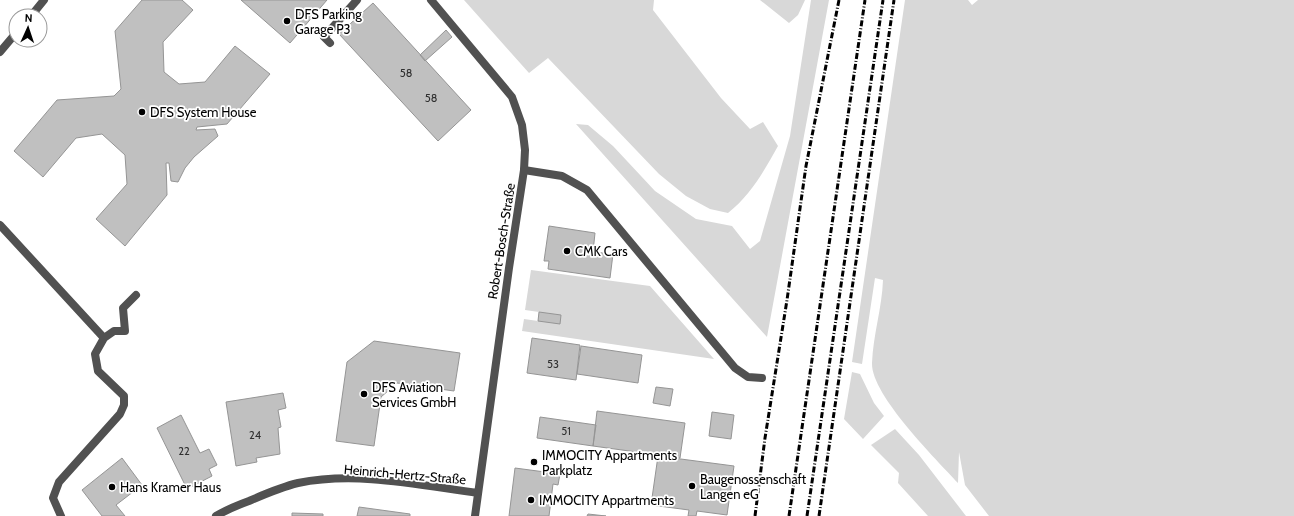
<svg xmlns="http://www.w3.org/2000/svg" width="1294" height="516" font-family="Cabin,sans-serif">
  <rect width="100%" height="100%" fill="#fff"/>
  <path fill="#d8d8d8" d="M464,0H654L653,10L721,98L750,129L763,122L778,146C764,171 751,195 728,213L710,209L686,196L659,174L548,58L529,73Z
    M760,0H805L798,15L789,23Z
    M811,0H829L767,337L576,124L588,125L613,146L655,191L696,219L732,226L750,249L760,241L790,136Z
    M905,0H968L972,5L978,0H1294V516H989L965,485L959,452L958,483C936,459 871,395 872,363C873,335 882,308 883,280L875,278L862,364L852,362Z
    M531,270L650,286L714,359L522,331L524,319L538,321L539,312L525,310Z
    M852,372L860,374L874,403L884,416L863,439L844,419Z
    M895,429L919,455L966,516H928L898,483L899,473L871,445Z"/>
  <path fill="#c0c0c0" stroke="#959595" d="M142,0H182L193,10L163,42L164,72L179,84L205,82L235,46L270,74L227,124L197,127L196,130L215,129L218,136L194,157L185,168L178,182L171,181L169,163H166L167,195L125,246L96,219L127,184L125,155L102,134L76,138L43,177L14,151L57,100L114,96L121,89L115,31Z
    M241,0H327L290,43Z
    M373,3L471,110L438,141L339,34Z
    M446,30L452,37L425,61L420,55Z
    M549,226L595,233L593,252L613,254L610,278L548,269L549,261H544Z
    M539,312L561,315L560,324L538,321Z
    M532,338L580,345L576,380L527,373Z
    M374,341L460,353L454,391L397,383L381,397L374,446L336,441L347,362Z
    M581,346L642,355L638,383L577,374Z
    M656,387L673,389L670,406L653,403Z
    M283,393L286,408L278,410L281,427L278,428L280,454L256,458L257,462L236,466L226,402Z
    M597,411L685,423L680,458L593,446Z
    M712,412L734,415L731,439L709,436Z
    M181,415L200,453L209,449L217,465L209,469L212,476L187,489L157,428Z
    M540,417L596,425L593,446L537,438Z
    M658,456L734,466L727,515L697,511L696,516H688L689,510L651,505Z
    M122,458L142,485L116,505L125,516H102L82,490Z
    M515,468L560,474L558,485L553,484L549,516H509Z
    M359,507L410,514V516H357Z
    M292,513L323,514V516H292Z
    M588,514L606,516H587Z"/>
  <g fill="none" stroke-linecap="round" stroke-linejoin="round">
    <path stroke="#515151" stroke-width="8" d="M31,16L44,0
      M330,43L324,37L357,0
      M0,52L16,33
      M524,170L562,176L587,190L735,368L748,377L762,378
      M0,225L104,338
      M61,516L53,498L59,482L120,414L124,405V396L98,371L95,354L104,338L114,331H125L123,308L136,295"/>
    <path stroke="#515151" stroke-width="8" d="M431,0L512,97L522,125L525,150L524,170L509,268L475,516
      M216,516C226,510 238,505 249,501C265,494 281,487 298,483C357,471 419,485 478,493"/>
    <path stroke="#000" stroke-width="3" stroke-dasharray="6 2 1 2" stroke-linecap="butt" d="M755,516L765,438L787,300L806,166L839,0
      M789,516L865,0
      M807,516L883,0
      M819,516L894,0"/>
  </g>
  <g fill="#000" stroke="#fff" stroke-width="1.5">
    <circle cx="287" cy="21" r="4"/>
    <circle cx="142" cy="112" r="4"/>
    <circle cx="567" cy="251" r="4"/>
    <circle cx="364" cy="394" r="4"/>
    <circle cx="534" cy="462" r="4"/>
    <circle cx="692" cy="486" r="4"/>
    <circle cx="112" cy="487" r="4"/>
    <circle cx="531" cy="500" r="4"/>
  </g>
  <g text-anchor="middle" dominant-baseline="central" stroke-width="3.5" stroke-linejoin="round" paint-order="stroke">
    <g font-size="11" fill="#303030">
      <text x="406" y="73">58</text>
      <text x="431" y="98">58</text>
      <text x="553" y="364">53</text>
      <text x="566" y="431">51</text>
      <text x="255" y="435">24</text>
      <text x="184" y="451">22</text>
    </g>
    <g font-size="13" fill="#000" stroke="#fff" text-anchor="start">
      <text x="295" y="14">DFS Parking<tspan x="295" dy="15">Garage P3</tspan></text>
      <text x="150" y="112">DFS System House</text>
      <text x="575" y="251">CMK Cars</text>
      <text x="372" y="387">DFS Aviation<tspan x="372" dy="15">Services GmbH</tspan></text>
      <text x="542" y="455">IMMOCITY Appartments<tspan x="542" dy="15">Parkplatz</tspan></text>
      <text x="700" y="479">Baugenossenschaft<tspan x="700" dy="15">Langen eG</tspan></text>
      <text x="120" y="487">Hans Kramer Haus</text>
      <text x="539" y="500">IMMOCITY Appartments</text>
    </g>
    <g font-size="13" fill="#000" stroke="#fff">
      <text transform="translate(501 241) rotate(-81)">Robert-Bosch-Straße</text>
      <text transform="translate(405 474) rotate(5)">Heinrich-Hertz-Straße</text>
    </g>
  </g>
  <g transform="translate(28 28) rotate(3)"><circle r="19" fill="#ffffff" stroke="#999999"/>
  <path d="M0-3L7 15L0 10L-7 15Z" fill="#000000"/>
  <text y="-6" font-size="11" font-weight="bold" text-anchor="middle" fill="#000000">N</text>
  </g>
</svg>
